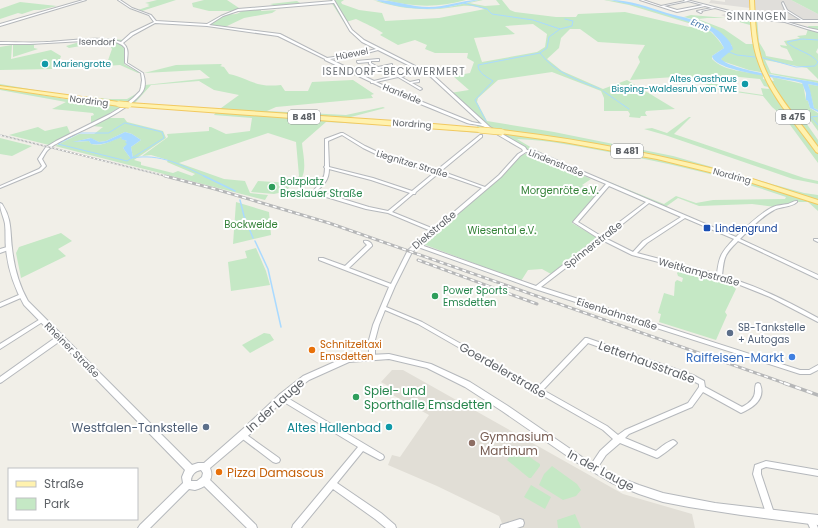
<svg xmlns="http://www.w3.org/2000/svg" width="818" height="528" font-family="Poppins,sans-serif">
  <rect width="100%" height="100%" fill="#f1efe8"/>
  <path fill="#e0deda" d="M711,0L725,2V0H791L818,14V21H780L750,17L749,20H733L721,15L731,12L736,13V11L749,12L750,8L709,3Z"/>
  <path fill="#e1ded6" d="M392,370H403L623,494L692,514L695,528H504L499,516L437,486L388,465L392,455L400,457L429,415L389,393L392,388L381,382Z"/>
  <path fill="#c5e8c5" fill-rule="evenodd" d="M157,0H176L142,11L138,10L150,6L147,5L150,4L145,3Z
    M204,0H227L239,8H261V11L277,10L280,7L270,4L297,1C305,8 321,3 330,2V0H344L341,2L342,4L359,10L382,13L385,21L439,18L485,9C467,2 455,8 437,9C415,10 393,7 373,0L403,6L430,9L449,7L479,0H483L469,3L485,6L500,5L496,0H502L510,10L515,12L556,17H576L578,14L625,12L689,27L695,25L629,5L604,0C625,0 694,20 710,31C716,36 720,42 724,48L712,56V59C725,72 746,71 763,75V79L774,81L772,77L803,84L806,100L808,101L810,108L818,113V116L807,112L818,116V131L810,120H804L818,140V163L785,118L772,107L763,96L715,89L689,76L630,80L640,62L638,57L645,45L598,42L580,29H570L561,38L559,48L547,59L562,71L603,89L627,80L675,109L646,111L645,113L647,116H641L640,118L629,117L630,114L628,111H604V98L601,91L552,72L498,80L478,98L477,102L487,121L554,132L673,156L804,193L818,195V211L808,202H795L792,204L775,207L752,204L699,206L678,198L664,208L534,152L525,151L524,148L500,135L404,126L326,122L302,143C303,155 308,172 299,182H295L299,176L296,142L268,133L179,163L224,179L245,181L250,193L268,195L265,200L55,146L79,134H94L103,127L92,126L104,118H124L127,122L163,131L166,138L134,160L141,162V165L173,173L178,171L192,176L195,174L167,162L168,160L151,155L142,156L168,137L167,134L209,131V127H211L226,134L250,131L252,118L214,115L217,111L239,95L214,90L199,81L151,85L134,104L56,95L0,86V84L58,94L110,99H127L143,90L145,85L210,78L200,70L144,73L176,65L221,64L222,65L220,66L224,67L229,74C251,79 255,88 281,85L285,91H308L312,82L353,80L374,94L371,95L373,98L276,107L267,111L346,115L383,107L385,108L347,118L345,120L479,131L476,123L480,121L450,93L469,90L453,76L470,73L474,62L467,58L468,53H435L425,49L427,45L415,40L398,45L380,35L383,33C374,27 366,24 356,19L346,22L349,27H347L331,2L301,5L288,4L289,6H283L272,13L244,18L225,27L208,25C214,21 220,16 226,15C233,13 235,16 242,11H209L193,7L192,3ZM533,24L547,34L545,47L537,52L482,62L474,38L515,34L505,26ZM729,76L760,79L764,86L768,87L769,89L761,88L763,95L716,88ZM125,132L132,134L141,140L131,147L133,158L131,159L123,148L128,144L126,142L127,141L122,139V137C112,139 105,147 91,144L89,141L74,142L90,138L99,142L106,141ZM517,139C549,140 582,147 614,153C672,164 729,177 786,197L785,199L713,200L696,203L676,196L664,204L582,171L537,151Z
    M385,0H466C438,8 413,7 385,0Z
    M791,0H818V14L795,2Z
    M20,2L57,6L40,10H34L22,14L18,13L0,19V9Z
    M691,15L749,20V18H757L759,42L765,52L766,56L793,61L787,49L781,47L780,45L787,46L784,41L800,38L797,36L806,35L808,29H809L808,26H818V48L816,52L818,54V79L807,68L765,60L771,73L818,81V83L749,70L722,61L721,59C722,56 729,50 732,46C720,29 699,20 684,17ZM707,18H725L750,25L753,44H746L724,29L698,19Z
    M99,38L124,40L122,44L125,51L124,64L140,73H138L120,65L106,66L112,49L109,44L98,43L69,48L66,46L83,41H95Z
    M13,44H37L34,45V48L38,49L13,57Z
    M12,45L11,59L51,50L61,56L59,62L52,69L0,70V47Z
    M808,84L818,86V110L814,108Z
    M0,88L72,100L122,106L91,124V116L94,115L93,113L52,109L66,102L0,90Z
    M689,117H691L674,134L804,178L818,181V184L793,179L665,135L644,129L652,128L667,133Z
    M67,126L71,135L49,145L9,135L38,127L45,131Z
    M0,138L32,146L12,156L0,154Z
    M528,153H532L591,179L582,185L598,192L572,223L596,237V239L551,274L542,269L528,270L521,281L423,244L422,242L498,180L522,155Z
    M258,181L291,183L287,191L274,194L251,192Z
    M236,202L269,212L271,235L233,244Z
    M61,233L72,241L58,249L66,256L21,278L16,253L19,247Z
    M256,248L266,271L270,285L231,291L228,262L247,258L245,251Z
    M681,269L735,284L734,287L736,289L725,312L727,315L716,340L659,322L661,314L658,313L664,293L674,296L675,282L677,280L682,282L683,278L678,276L677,273Z
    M264,333L270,334L274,340L250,353L242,345Z
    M516,448L540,464V466L531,478H529L507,460Z
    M552,466L577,484L581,490L576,496L563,500L539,485L544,474Z
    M531,485L551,497L545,509L524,497Z
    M575,514L581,528H558L557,520Z"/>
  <path fill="#aadaff" d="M376,0C394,0 411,7 429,7C446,7 462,0 479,0C466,2 454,7 442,8C421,11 395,7 376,0Z
    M610,0C630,0 648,7 667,13C682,17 698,20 712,27C720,31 731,40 733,49L721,59C732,71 799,79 818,83V86L808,84L810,90L814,108L818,110V112L810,108L808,101L806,100V93L802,83C787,78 714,72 712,56L724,48L720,41L712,32L699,25L641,7Z
    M125,132L132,134L141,140L131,147L133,158L131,159L123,148L127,144L125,142L127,141L121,139L122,137C112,141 103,146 91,144L89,141L72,142L91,138L99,142L106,141Z"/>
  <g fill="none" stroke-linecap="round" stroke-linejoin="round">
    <path stroke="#aadaff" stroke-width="1" d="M463,3L487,9L492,14L533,20L560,29L549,37L547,48L540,53C555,73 578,80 600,89
      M560,29L572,26L573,21L565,19
      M729,52L737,55L764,58L796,67L815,66L818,62C810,52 796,51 787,42L802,39L818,40
      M603,91L629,109
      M818,116L811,117L818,125
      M486,121L475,100L493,81C487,77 478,73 478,65L540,53
      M125,123L162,132L164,138L127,161L58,144L79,133H108Z
      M132,158C160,153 182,165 206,177"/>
    <path stroke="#aadaff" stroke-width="1.5" d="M204,176L235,191
      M240,200L244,216L253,238
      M255,241L268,269L281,327"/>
    <defs>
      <path id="minor" d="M83,0H86L0,26V24Z
        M118,0H120L132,8L151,15L156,21L207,24L221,16L238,9L333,1L332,0H334L352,30L364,40L423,70H425V71L433,75L490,127L525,147L527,150L535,151L736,237C746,227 760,213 773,207C777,205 783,205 788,204C791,203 793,201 797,201V202C790,208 781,206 774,210C761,217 750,229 740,239L818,275V279L738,241C724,255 724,257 722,276C756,285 787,301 818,318V322L770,297L730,281L632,255L602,240L541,287L800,370H809L818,365V370L810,374H800L535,289L418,247L412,252L395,286L386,307L422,322L538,387L585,338H587L693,375L704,381L705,387L742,407C748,404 755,399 755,391C755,389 755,386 756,384L758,383L760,384C766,399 753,408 741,413L703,392L692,407L629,434L625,438L656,451C661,447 667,442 673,440L675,441L677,443C674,446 661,456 657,458L620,443L606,455L596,470L593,471L590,470L589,468L590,466L600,451L613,439L603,430L418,324L385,310L379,325L375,340V355L374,357H370L369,355V340L373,325L389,287L319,260V258H323L345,266L367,245L364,242V241C367,240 371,242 372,245V246L349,268L391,284L408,250L431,231L388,213L366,209L313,193V191C320,183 325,180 325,168L324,167L325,166V139L341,133H343L365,146L386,156L437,170L480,135H482V137L441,171L485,187L499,175L518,154L523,151L522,149L488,129C482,124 474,125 467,123C436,110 403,98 373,83H371V82L325,60V59L278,36L207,26L155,23L133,35L123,43C130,49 127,55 127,63L143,73C145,79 146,86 143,91C131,110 85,129 65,139C60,142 53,145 49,149C46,151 44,156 42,159L46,166L41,171L0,188V186L39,169L42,166L38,159L46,147L56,141L110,114L123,106L133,98L140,91L141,87L142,80L141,73L125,63V48L122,45L116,42L108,41H83L30,44H0V42C16,42 31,43 47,42C67,41 103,35 121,42L131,33L154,22L149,15L130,8ZM334,3L350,31L362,42L376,49L360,53L327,58L280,34L209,25L223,16L238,11ZM378,50L420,71L393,77L380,68L392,66V64L378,67L371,63V61H379V59H378L357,61V62L358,63L369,62V64L390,77L374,81L330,59L360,55ZM422,72L431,77L482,124L472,122L393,90L376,82L398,77L420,90L422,89L421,88L412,83L419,82V80L410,82L401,77ZM342,135L363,148L384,158L435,172L412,191L373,178L329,167L328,141ZM526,152L533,153L606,184L573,222L598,238L536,286L421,245L501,177L520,156ZM329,169L371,180L410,193L388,211L369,207L317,191C324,184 329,180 329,169ZM439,173L482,188L434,229L392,212L413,194H415L416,192ZM609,186L646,202L601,236L578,222ZM649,203L681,217L643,241L633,252L605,238ZM685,218L734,239C721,253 719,256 717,274L637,253L647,243ZM588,343L689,379L699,384V387L688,403L625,430L618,435L607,426L543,390Z
        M640,0H643L661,6L685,1L684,0H687L753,17L780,20H801L785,10L782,3L783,2L787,10L803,20H818V22H787L808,28L818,30V32L807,29L785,22L753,19L715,8L701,11L702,12L701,13L697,11L712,8L705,6L677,12ZM688,1L703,5L677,10L664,6Z
        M814,239H818V242L814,240Z
        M7,247H9L11,248V249L0,253V249Z
        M21,294L23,295L24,296L23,297L0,307V303Z
        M42,318L44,319L45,320L44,321L0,349V344Z
        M59,335H63L64,337L63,339L2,382L0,383V377Z
        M281,394L383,455L384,457L383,459L380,460L363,451L337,483L381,513L395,525L396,528H386L375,519L333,489L301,528H292L293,525L358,447L279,399L278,397L279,395Z
        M242,432L244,433L279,458L280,460L279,462L276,463L273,462L240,437L239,435L240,433Z
        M766,461L818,470V476L766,467L761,469V474L774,513L773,516L770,517L767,516L753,474L755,465Z
        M205,477L208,478L256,525L257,528H247L202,484L201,481L202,478Z
        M810,515L813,516L818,528H810L806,519L807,516Z
        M520,519L523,520L524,523L523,526L517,528H500L501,525Z"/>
      <path id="tertiary" d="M0,203L2,204C12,219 10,231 12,248C14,267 19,285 28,301L192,465L198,463H204L244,428L280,394L303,376L348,356L389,354L431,364L470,382L508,406L582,457L618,477L639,485L663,493L715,503L818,515V525L741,515L689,507L663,502L639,494L612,483L576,462L502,411L465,387L427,368L389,359L349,362L309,380L285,398L250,434L210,468C215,480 206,487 195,490L189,489L150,528H138L140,525L183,483L182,477L185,470L24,305C14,287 8,269 6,249C5,241 6,232 5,224C4,217 0,211 0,203ZM201,470L203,473L202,477L197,481H191C191,475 195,471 201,470Z"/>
      <path id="primary" d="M750,0H754C755,21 756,44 763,64C775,95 799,120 818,147V153L816,152C796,124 771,97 759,64C751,44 751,21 750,0Z
        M0,86L119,102L122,104L119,106L0,88Z
        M129,103L410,122L480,128L483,130L480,132L127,106V104Z
        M502,130C586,140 668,156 749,178C772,185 795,193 818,200V204L746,181L657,159L564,142L500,133V131Z"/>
    </defs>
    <use href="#minor" stroke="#b5b8bc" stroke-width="2"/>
    <use href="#tertiary" stroke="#b5b8bc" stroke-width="2"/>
    <use href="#primary" stroke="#f2c960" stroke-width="2"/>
    <use href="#minor" fill="#fff" fill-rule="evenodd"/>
    <use href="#tertiary" fill="#fff" fill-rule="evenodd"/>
    <use href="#primary" fill="#fff2af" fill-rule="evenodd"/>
    <defs>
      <path id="rail-far2" d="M0,135L169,177"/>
      <path id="rail-far1" d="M165,176L215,189L329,223L787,384
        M418,260L537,304"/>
      <path id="rail" d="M784,383L818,395"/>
    </defs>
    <use href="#rail-far2" stroke="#b6b7b8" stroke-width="1.5"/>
    <use href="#rail-far1" stroke="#b6b7b8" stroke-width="3"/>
    <use href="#rail" stroke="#b6b7b8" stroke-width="3.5"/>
    <use href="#rail-far2" stroke="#fff" stroke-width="1" stroke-dasharray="2" stroke-linecap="butt"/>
    <use href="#rail-far1" stroke="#fff" stroke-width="1.5" stroke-dasharray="4" stroke-linecap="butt"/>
    <use href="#rail" stroke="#fff" stroke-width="2" stroke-dasharray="6" stroke-linecap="butt"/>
    <defs>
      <path id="primary-bridge-far1" d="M119,104L124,105"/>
      <path id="primary-bridge" d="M119,104L129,105
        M480,130L502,132"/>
    </defs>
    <use href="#primary-bridge-far1" stroke="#f2c960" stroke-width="5.5" stroke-linecap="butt"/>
    <use href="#primary-bridge" stroke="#f2c960" stroke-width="7" stroke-linecap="butt"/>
    <use href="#primary-bridge-far1" stroke="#fff2af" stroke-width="4.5"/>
    <use href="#primary-bridge" stroke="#fff2af" stroke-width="5.5"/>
  </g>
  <g fill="#0f9aa8" stroke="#fff" stroke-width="1.5">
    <circle cx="45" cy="64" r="4"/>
    <circle cx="745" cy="84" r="4"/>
    <circle cx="389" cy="427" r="4"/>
  </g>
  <g fill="#2e9e5b" stroke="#fff" stroke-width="1.5">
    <circle cx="272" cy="187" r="4"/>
    <circle cx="435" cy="296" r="4"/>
    <circle cx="356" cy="397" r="4"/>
  </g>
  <rect fill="#1a4fb4" stroke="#fff" stroke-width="1.5" x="703" y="224" width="8" height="8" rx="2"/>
  <g fill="#5c6f8a" stroke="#fff" stroke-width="1.5">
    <circle cx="730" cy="333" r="4"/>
    <circle cx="206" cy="427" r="4"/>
  </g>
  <g fill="#e8710a" stroke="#fff" stroke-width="1.5">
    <circle cx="312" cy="350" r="4"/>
    <circle cx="219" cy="472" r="4"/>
  </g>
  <circle fill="#3f7fe0" stroke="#fff" stroke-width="1.5" cx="792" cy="357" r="4"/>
  <circle fill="#8d6e63" stroke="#fff" stroke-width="1.5" cx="472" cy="443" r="4"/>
  <g text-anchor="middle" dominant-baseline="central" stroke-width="4" stroke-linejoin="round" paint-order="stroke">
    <g font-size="9" font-style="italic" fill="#4174aa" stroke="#fff">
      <text transform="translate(700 25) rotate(22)">Ems</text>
    </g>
    <g font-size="9" fill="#5f6368" stroke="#fff">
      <text transform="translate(97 42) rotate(1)">Isendorf</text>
      <text transform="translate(352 54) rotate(-11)">Hüewel</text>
      <text transform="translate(402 94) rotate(22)">Hanfelde</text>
      <text transform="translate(89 101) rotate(7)">Nordring</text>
      <text transform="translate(412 124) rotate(4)">Nordring</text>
      <text transform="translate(556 163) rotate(22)">Lindenstraße</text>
      <text transform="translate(412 164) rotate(17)">Liegnitzer Straße</text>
      <text transform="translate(732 176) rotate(15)">Nordring</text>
    </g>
    <g font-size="9" fill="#0d838f" stroke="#fff" text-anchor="start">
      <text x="53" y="64">Mariengrotte</text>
      <text x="737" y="79" text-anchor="end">Altes Gasthaus<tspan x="737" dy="10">Bisping-Waldesruh von TWE</tspan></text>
    </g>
    <g fill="#fff" stroke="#8f9295" stroke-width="1">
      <rect x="288" y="110" width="32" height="14" rx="3"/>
      <rect x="776" y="110" width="34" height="14" rx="3"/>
      <rect x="611" y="144" width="32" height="14" rx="3"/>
    </g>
    <g font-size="9" font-weight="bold" fill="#5f6368">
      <text x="304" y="117">B 481</text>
      <text x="793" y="117">B 475</text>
      <text x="627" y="151">B 481</text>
    </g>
    <g font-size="10" letter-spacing="1" fill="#70757a" stroke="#fff">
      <text x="757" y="16">SINNINGEN</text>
      <text x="394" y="71">ISENDORF-BECKWERMERT</text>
    </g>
    <g font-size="10" fill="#27864d" stroke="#fff" text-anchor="start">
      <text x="280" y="181">Bolzplatz<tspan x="280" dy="12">Breslauer Straße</tspan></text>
      <text x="443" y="290">Power Sports<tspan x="443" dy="12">Emsdetten</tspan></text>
    </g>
    <g font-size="10" fill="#348238" stroke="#fff">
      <text x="560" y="190">Morgenröte e.V.</text>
      <text x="251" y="224">Bockweide</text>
      <text x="502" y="230">Wiesental e.V.</text>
    </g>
    <g font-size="10" fill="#164399" stroke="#fff" text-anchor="start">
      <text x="715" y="228">Lindengrund</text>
    </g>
    <g font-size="10" fill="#5f6368" stroke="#fff">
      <text transform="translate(434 230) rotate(-40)">Diekstraße</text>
      <text transform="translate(593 245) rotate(-38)">Spinnerstraße</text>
      <text transform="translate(699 272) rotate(15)">Weitkampstraße</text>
      <text transform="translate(617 314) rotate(18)">Eisenbahnstraße</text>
      <text transform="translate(72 350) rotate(45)">Rheiner Straße</text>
    </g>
    <g font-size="10" fill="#4e5e75" stroke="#fff" text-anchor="start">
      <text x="738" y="327">SB-Tankstelle<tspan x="738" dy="12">+ Autogas</tspan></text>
    </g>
    <g font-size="10" fill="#c56008" stroke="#fff" text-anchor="start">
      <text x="320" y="344">Schnitzeltaxi<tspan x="320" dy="12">Emsdetten</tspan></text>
    </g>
    <g font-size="12" fill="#366cbe" stroke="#fff" text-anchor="end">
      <text x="784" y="357">Raiffeisen-Markt</text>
    </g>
    <g font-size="12" fill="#5f6368" stroke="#fff">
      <text transform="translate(647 362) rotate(20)">Letterhausstraße</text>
      <text transform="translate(503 370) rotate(30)">Goerdelerstraße</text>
      <text transform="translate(275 405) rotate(-42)">In der Lauge</text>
      <text transform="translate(601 470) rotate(28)">In der Lauge</text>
    </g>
    <g font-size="12" fill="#27864d" stroke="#fff" text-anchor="start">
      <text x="364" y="390">Spiel- und<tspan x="364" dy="14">Sporthalle Emsdetten</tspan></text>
    </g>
    <g font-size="12" fill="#4e5e75" stroke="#fff" text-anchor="end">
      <text x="198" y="427">Westfalen-Tankstelle</text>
    </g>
    <g font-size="12" fill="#0d838f" stroke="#fff" text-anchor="end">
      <text x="381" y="427">Altes Hallenbad</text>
    </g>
    <g font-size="12" fill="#785e54" stroke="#fff" text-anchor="start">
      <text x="480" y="436">Gymnasium<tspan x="480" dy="14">Martinum</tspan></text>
    </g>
    <g font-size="12" fill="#c56008" stroke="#fff" text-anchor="start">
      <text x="227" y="472">Pizza Damascus</text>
    </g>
  </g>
  <rect x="8" y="468" width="130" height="52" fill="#ffffff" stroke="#bfc1c3"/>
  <rect x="16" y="481" width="20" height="6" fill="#fff2af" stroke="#bfc1c3"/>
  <text x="44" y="488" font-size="12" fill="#5f6368">Straße</text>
  <rect x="16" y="498" width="20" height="12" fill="#c5e8c5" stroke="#bfc1c3"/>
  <text x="44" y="508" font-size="12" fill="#5f6368">Park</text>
</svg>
